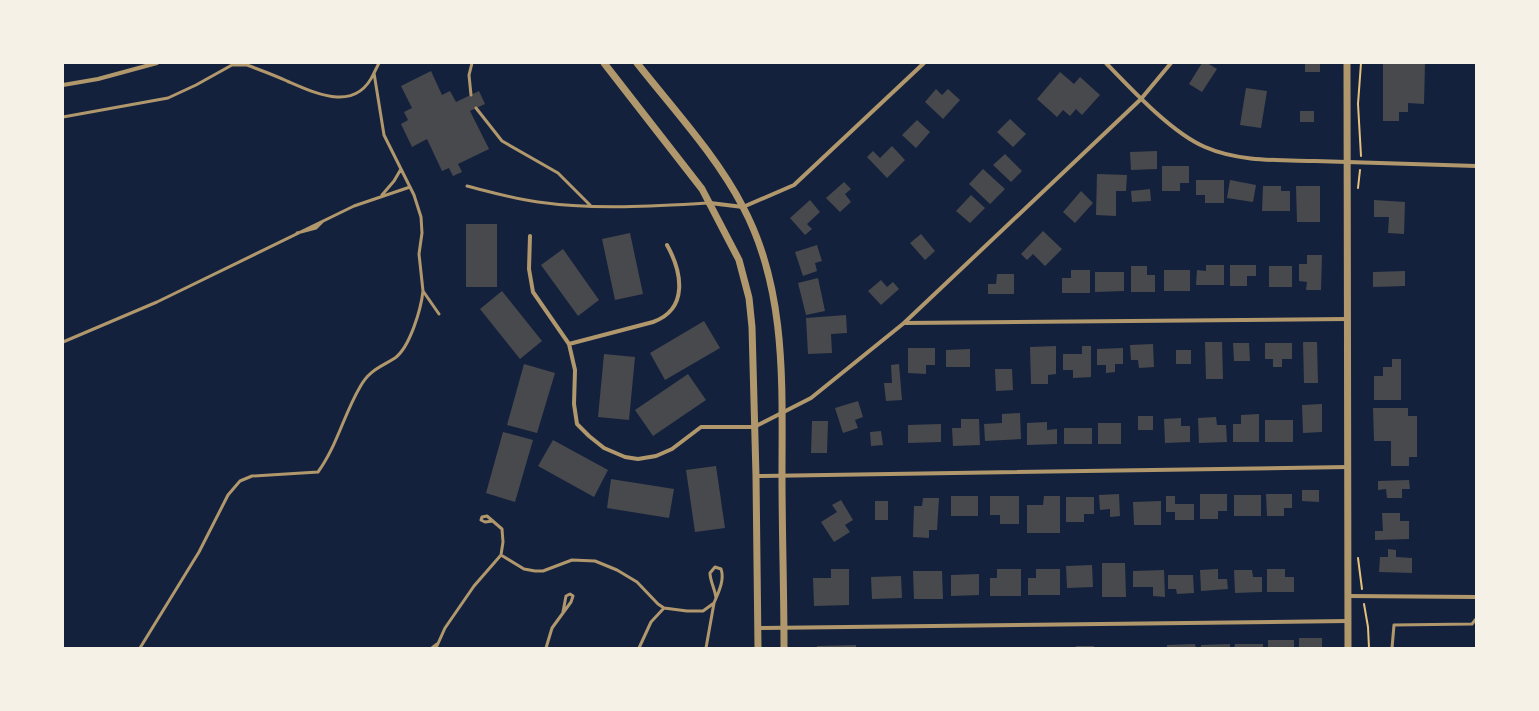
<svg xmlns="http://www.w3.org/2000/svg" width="1539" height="711" font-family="Karla,sans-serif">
  <rect width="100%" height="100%" fill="#14213d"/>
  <path fill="#48494c" d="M1202,63H1207L1217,69L1202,92L1189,84Z
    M1305,63H1320V72H1305Z
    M1383,63H1425L1424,104L1408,103V112H1399V121H1383Z
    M431,71L442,95L450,91L456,102L479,91L485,104L470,111L489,149L458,164L462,172L453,176L449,168L442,171L427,139L412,147L401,124L408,120L404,112L412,108L401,86Z
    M1060,72L1074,84L1080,77L1100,95L1082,115L1076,109L1070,116L1063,110L1057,117L1037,99Z
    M1246,88L1267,91L1261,128L1240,125Z
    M936,89L942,95L948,89L960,100L943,119L925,102Z
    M1300,111H1314V122H1300Z
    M1010,119L1026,134L1013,147L997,132Z
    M917,120L930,132L916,148L902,135Z
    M892,146L905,160L887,178L867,157L873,151L880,158Z
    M1157,151V169L1131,170L1130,152Z
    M1005,154L1022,171L1011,182L993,165Z
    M1162,166H1189V183H1180V191H1162Z
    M983,169L1005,189L990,204L969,184Z
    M1097,174L1127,175L1126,191H1116V216L1096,215Z
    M1196,180H1224V203H1205V195H1196Z
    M1230,180L1256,185L1253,202L1227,198Z
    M844,182L851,189L845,194L851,202L840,212L826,198Z
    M1263,186H1281V191H1290V211H1262Z
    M1296,186H1320V222H1297Z
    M1150,189L1151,201L1132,202L1131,191Z
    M1081,191L1093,203L1075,223L1063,212Z
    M971,195L985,208L970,223L956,211Z
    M810,200L820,212L807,224L812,229L805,235L790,218Z
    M1374,200L1405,202L1404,234L1388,233L1389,217H1374Z
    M466,224H497V287H466Z
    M1043,231L1062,249L1045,266L1033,254L1027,260L1021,254Z
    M630,233L643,294L615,300L602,239Z
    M921,234L935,251L925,260L910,243Z
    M817,245L822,261L815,263L817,271L803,276L795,252Z
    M563,249L599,300L578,316L541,265Z
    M1307,255H1322L1321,290H1306L1307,282L1299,281V264H1307Z
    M1206,265H1224V285H1196L1197,270L1206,271Z
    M1230,265H1256V276H1247V286H1230Z
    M1131,266H1147V275H1155V292H1131Z
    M1269,266H1292V287H1269Z
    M1071,270H1090V293H1062V278H1071Z
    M1164,270H1190V291H1164Z
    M1405,271V286L1373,287V272Z
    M1095,272H1124V291L1095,292Z
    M997,274H1014V294H988V284H996Z
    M818,278L825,311L806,315L798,283Z
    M881,280L887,287L893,282L899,289L881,305L868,291Z
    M502,291L542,341L520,359L480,309Z
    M846,315L847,333L831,334L832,353L808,354L806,318Z
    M704,321L720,348L665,380L650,353Z
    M1205,342H1222L1223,379H1206Z
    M1303,342H1317L1318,383H1304Z
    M1233,343H1249L1250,361H1234Z
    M1265,343H1292V359H1282V367H1273V359H1265Z
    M1153,344L1154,367L1139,368L1138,360H1131L1130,345Z
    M1056,346V374L1048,375V384H1031L1030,347Z
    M1082,346H1091V377L1073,378V370H1063V354H1082Z
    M908,348H935V365H926V374L908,373Z
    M1123,348V364H1115V372L1106,373V365H1097V349Z
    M970,349V367H946V350Z
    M1176,350H1191V364H1176Z
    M604,354L635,357L629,420L598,417Z
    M1392,359H1401V400H1374V376H1383V367H1392Z
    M524,364L555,373L537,433L507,425Z
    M899,364L902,400L886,401L884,383H892L891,365Z
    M995,369H1012L1013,390L996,391Z
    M688,374L706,400L653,436L635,410Z
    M858,401L863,417L855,420L858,428L843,433L835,408Z
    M1322,404V432L1303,433L1302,405Z
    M1373,408H1408V416H1417V457H1409V466H1391V441H1374Z
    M1020,413L1021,439L985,441L984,424L1002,423V414Z
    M1259,414V442H1233V424H1241V415Z
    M1138,416H1153V430H1138Z
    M1216,417L1217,425H1226L1227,442L1199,443L1198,418Z
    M1181,418V426H1190V442L1165,443L1164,419Z
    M961,419H979L980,445L953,446L952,428H961Z
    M1265,420H1293V442H1265Z
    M812,421H828L827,453H811Z
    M1047,422V430L1057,429V444L1027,445V423Z
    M1098,423H1121V444H1098Z
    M941,424V442L908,443V425Z
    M1064,428H1092V444H1064Z
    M881,431L883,445L871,446L870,432Z
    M503,432L533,440L515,502L486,493Z
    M553,440L608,470L594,497L538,466Z
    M716,466L725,528L695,532L686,470Z
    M611,479L674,489L669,518L607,508Z
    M1409,480L1410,489H1402V498H1387L1386,489L1378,490V481Z
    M1302,490H1319V502L1302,501Z
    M1119,494L1120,516L1110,517V509L1100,510L1099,495Z
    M1200,494H1227V511H1218V519H1200Z
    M1266,494H1292V508H1284V516H1267Z
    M1234,495H1261V516H1234Z
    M951,496H978V516H951Z
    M990,496H1019V524H1000V515H990Z
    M1044,496H1060V533H1027V505H1043Z
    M1166,496H1175V504H1194V520H1175V512H1166Z
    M1066,497H1094V514H1084V522H1066Z
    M923,498H939L937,530H929V538L913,537L914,506H922Z
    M841,500L853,520L845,525L850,532L834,542L821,522L837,512L832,505Z
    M875,501H888V520H875Z
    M1161,501V525H1134L1133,502Z
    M1382,513H1400V521H1409V539L1375,540V531H1383Z
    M1388,549L1396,550V557L1412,558V573L1379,572L1380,557H1388Z
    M1102,563H1125L1126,597H1102Z
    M1092,565L1093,587L1067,588L1066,566Z
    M831,569H849V605L814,606L813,578H831Z
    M997,569H1021V596H990V578H997Z
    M1036,569H1060V595H1028V578H1036Z
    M1218,569V579H1227L1228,589L1201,591L1200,570Z
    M1267,569H1285V577H1294V592H1267Z
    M1164,570L1165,597L1153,596V587H1133V571Z
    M1234,570H1252L1253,577H1262V592L1235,593Z
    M913,571H942L943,599H914Z
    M979,574V595L951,596V575Z
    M1168,575H1193L1194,593L1177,594L1176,589H1168Z
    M901,576L902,598L872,599L871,577Z
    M1299,638H1322V648H1299Z
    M1268,640H1294V648H1268Z
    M1195,644L1196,648H1167V645Z
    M1230,644V648H1201V645Z
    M1235,644H1263V648H1234Z
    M856,645V648H817V646Z
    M1076,646H1094V648H1076Z"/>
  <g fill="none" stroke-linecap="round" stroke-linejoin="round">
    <path stroke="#e5c07b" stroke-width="2" d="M1361,63L1358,104L1361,156
      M1358,188L1360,170
      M1358,558L1362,589
      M1364,604L1368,627L1369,648"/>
    <path stroke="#b1986c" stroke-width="3" d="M246,63L247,65C260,70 274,75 287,81C317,94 356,113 374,73L384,135L414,195L421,217L422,233L419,254L423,291L439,314
      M374,73L379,63
      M471,95L469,75L472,63
      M476,108L502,141L558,173L590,205
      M63,117L168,98L196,85L232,65H247
      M467,186C491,192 514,199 538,202C594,210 652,206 708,203
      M382,195L394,181L401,169
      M297,233L316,228L323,221
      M63,342L157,302L354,206L410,187
      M501,555L524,569L535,571H543L572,560L595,561L617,570L637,582L658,604L664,608L687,611H703L714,603L706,648
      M714,603C718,593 725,580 721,569L715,567L710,573C710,581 715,589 716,598
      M140,648L199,552L228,495L240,481L252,476L318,472C337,446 344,414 360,387C369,370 381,367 395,358C410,347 421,309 423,291
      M432,648L437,644
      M436,648L445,628L474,586L501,555L503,542L502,529L487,516L482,517L481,520L485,522L493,521
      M546,648L552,628L571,602L573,596L570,594L566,596L563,612
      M639,648L651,622L664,608
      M1392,648L1394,625L1472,624L1476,619"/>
    <path stroke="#b1986c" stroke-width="4" d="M1106,63C1131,89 1172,133 1205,147C1239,162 1279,160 1315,161C1369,163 1422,164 1476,166
      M63,85L98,79L157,63
      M710,203L743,207L794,185L924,63
      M530,236L529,269L533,292L569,344L575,370L574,404L577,424L589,436L604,448L625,457L638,459L656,456L672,449L701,427H754L811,398L904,323L1141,99L1171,63
      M904,323L1347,319
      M569,344L653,322C689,309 682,272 667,245
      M756,476L1348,467
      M1348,596L1476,597
      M757,628L1348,621"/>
    <path stroke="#b1986c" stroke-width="7" d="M604,63L702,189L739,260L749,298L752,327L756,476L758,648
      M637,63C674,110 716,155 743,207C787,290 782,385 782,475C782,533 784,590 784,648
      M1347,63L1348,648"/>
  </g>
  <rect width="1539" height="711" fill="none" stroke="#f6f1e7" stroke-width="128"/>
</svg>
